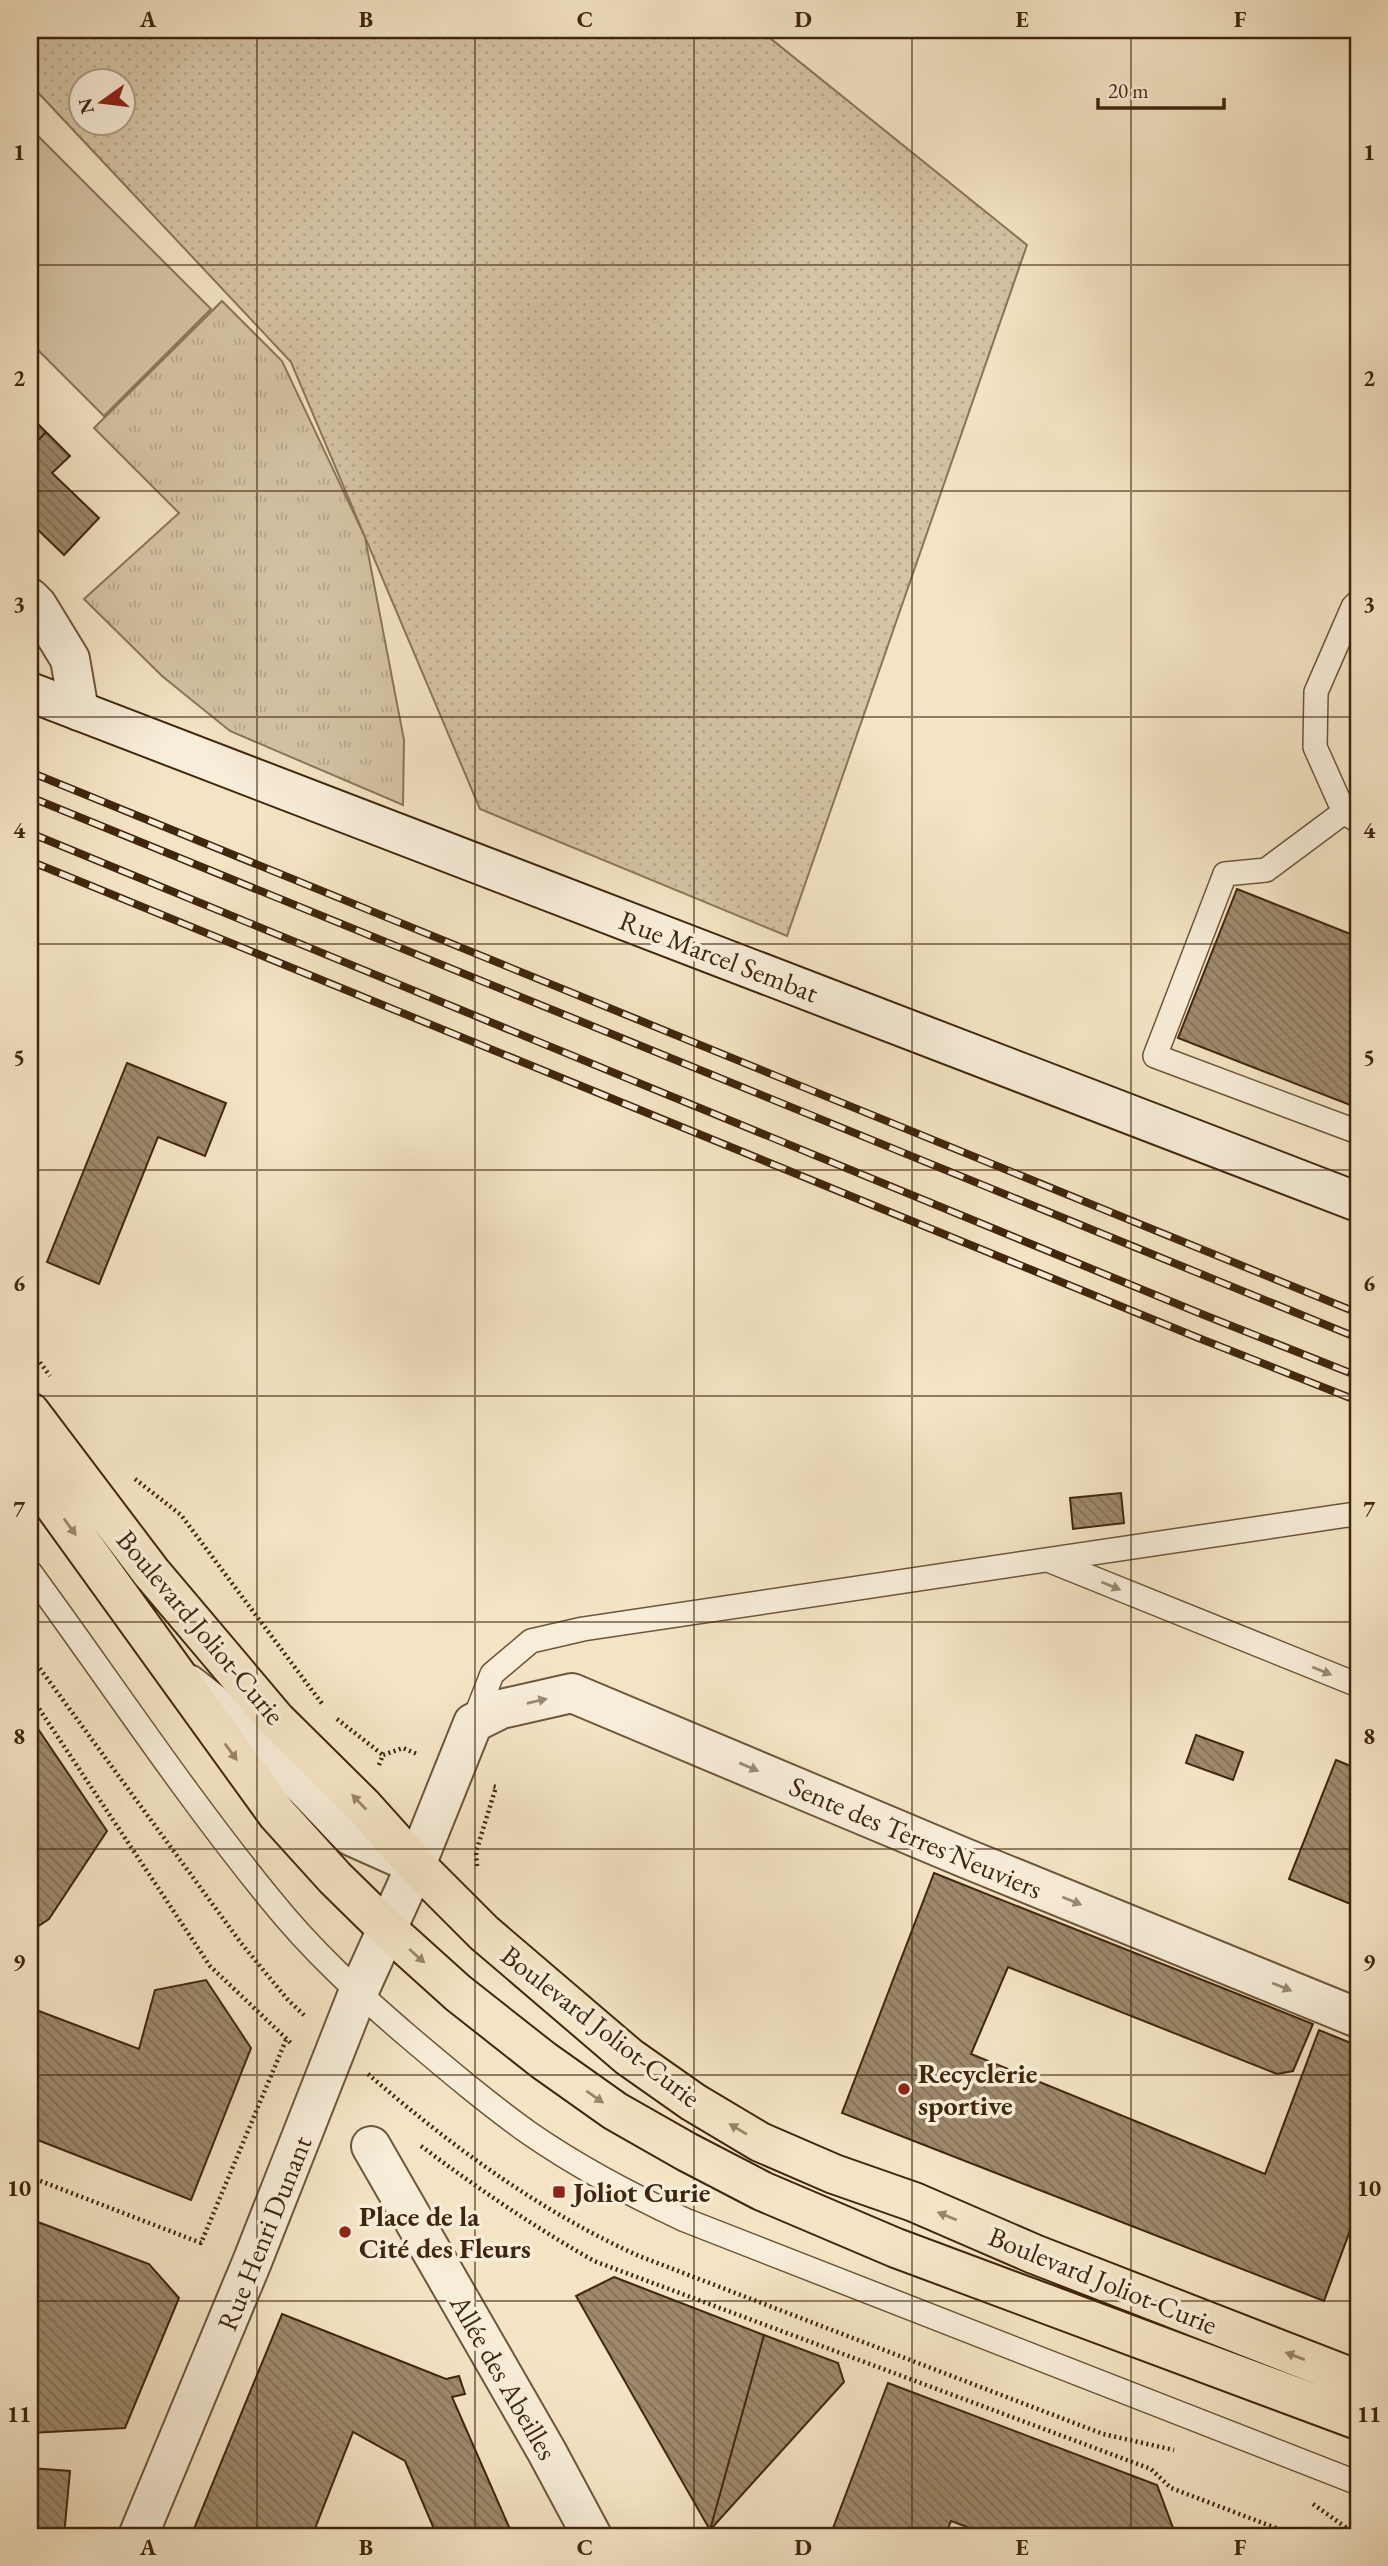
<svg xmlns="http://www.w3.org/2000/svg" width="1388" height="2566" font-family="'EB Garamond',serif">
  <defs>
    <pattern id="grass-tufts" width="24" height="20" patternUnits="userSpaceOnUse" patternTransform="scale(1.75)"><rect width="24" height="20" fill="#d5c4a5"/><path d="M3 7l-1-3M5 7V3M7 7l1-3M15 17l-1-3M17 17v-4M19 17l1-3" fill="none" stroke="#b8a88d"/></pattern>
    <pattern id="park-dots" width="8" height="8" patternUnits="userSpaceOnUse" patternTransform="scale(1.75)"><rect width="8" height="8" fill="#d5c4a5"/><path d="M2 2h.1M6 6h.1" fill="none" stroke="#b8a88d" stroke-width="1.8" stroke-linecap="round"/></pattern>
    <pattern id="building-back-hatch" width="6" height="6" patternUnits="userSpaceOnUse" patternTransform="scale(1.75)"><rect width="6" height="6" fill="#9e896c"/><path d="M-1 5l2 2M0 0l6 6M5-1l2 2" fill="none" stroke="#827057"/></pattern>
  </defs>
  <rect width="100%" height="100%" fill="#f4e4c4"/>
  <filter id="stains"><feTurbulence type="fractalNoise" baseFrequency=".00286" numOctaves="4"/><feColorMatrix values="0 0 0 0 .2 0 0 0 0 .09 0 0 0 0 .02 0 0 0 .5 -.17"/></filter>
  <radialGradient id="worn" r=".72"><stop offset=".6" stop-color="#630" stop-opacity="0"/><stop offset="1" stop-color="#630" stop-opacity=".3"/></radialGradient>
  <path fill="url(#grass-tufts)" stroke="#8a7558" stroke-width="2" d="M222,301L282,361L365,537L404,740L403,805L230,731L162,676L84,599L179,513L94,428Z"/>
  <path fill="url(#park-dots)" stroke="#8a7558" stroke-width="2" fill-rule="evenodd" d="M30,30H760L1027,245L787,936L480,809L291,362L30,84ZM80,80H122V122H80Z"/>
  <path fill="#d5c4a5" stroke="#8a7558" stroke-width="2" d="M30,128L211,309L104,416L30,342Z"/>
  <path fill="url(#building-back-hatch)" stroke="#40260c" stroke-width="2" d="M30,416L46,432L30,449Z
    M46,432L70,456L52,473L99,518L64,555L30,522V449Z
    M1237,889L1358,937V1108L1178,1038Z
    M127,1063L226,1103L205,1156L158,1137L99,1284L47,1262Z
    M1121,1493L1124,1523L1073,1529L1070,1498Z
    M30,1717L107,1831L49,1919L34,1929L30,1928Z
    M1196,1735L1243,1752L1233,1780L1186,1763Z
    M1336,1760L1358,1769V1907L1289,1879Z
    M934,1873L1313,2024L1293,2071L1277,2074L1008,1967L971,2054L1265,2174L1319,2030L1358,2046V2209L1324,2301L842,2113Z
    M206,1980L251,2048L191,2200L30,2137V2011H39L139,2049L155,1990Z
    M30,2219L149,2264L179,2298L125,2428L30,2433Z
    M614,2277L764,2335L710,2530L576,2296Z
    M282,2314L446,2379L459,2376L465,2394L452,2397L513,2536H437L405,2461L353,2432L312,2536H191Z
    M764,2335L838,2363L844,2382L710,2530Z
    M888,2383L1157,2485L1176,2536H992L951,2521L945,2536H830Z
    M30,2468L70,2471L64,2536H30Z"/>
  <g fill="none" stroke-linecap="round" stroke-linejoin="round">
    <defs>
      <path id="lane" d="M1358,602L1353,607L1316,692L1315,747L1344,812L1358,821
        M1344,812L1266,870L1225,874L1155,1056L1358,1132
        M1048,1560L1358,1685
        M30,1572C110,1681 185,1795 271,1900C312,1951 360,1995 409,2037C448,2070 487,2103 529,2133C578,2167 631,2195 685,2220L1358,2483
        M473,1723L492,1674L531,1641L583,1629L1348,1515L1358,1516"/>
      <path id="street" d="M30,598L37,605L70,659L79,711
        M188,1684L259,1739L351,1836L416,1865
        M371,2146L547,2452L592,2536
        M138,2536L252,2262L358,1993L416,1865L473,1723L501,1709L572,1693L965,1858L1358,2018"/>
      <path id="secondary" d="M30,692L1358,1202"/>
      <path id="primary" d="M30,1412L151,1572L276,1720L363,1806L416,1865L484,1933L629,2057L693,2102L760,2142L834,2174L914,2202L1034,2254L1358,2380
        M30,1472L277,1814L335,1878L387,1929L458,1993L543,2060L615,2111L687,2152L762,2191L896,2248L1358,2420"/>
    </defs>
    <use href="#lane" stroke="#6d563a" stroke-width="26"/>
    <use href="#street" stroke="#6d563a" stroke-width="42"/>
    <use href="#secondary" stroke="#40260c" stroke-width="42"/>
    <use href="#primary" stroke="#40260c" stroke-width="42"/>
    <path stroke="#40260c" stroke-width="4.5" stroke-dasharray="2 3.5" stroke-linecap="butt" d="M30,1349L50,1376
      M135,1479L181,1515L323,1705
      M30,1655L241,1943L288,2000L305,2016
      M30,1695L210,1966L293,2045
      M337,1719L383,1755
      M379,1765L383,1755L403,1748L417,1754
      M477,1866L476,1852L496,1787L492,1786
      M368,2074C450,2145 539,2211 639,2256L1103,2434L1174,2450
      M421,2146C477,2188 533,2226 594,2261L1151,2469L1171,2488L1297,2536
      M30,2177L201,2243L286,2040
      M1313,2504L1358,2536"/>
    <use href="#lane" stroke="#f8edd9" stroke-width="23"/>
    <use href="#street" stroke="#f8edd9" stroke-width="38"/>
    <use href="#secondary" stroke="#f8edd9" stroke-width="38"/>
    <use href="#primary" stroke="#f4e4c4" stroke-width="38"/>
    <defs>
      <path id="rail" d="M30,772L1358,1313
        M30,797L1358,1338
        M30,833L1204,1315L1358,1376
        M30,861L1196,1337L1358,1401"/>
    </defs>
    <use href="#rail" stroke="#40260c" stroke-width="8"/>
    <use href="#rail" stroke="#f8edd9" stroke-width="5" stroke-dasharray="16" stroke-linecap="butt"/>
  </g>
  <defs><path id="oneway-solid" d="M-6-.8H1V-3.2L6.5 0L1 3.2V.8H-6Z" transform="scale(1.75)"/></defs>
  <g fill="#9a8568">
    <use href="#oneway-solid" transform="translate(70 1527) rotate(54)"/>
    <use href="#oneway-solid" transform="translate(231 1752) rotate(54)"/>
    <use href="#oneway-solid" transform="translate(359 1802) rotate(-134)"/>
    <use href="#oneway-solid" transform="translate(417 1956) rotate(42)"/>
    <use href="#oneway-solid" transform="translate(595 2097) rotate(35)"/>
    <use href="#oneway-solid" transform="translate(738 2129) rotate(-149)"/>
    <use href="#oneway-solid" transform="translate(947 2216) rotate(-158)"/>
    <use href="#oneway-solid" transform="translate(1295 2356) rotate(-159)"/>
  </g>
  <g fill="#9c8a72">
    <use href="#oneway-solid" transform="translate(1111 1586) rotate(22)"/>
    <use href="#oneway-solid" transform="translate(1322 1671) rotate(22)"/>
    <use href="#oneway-solid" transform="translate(537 1701) rotate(-13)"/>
    <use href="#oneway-solid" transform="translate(749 1767) rotate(23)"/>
    <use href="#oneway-solid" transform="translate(1072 1901) rotate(22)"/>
    <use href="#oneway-solid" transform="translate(1282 1987) rotate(22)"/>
  </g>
  <path fill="none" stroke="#40260c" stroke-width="2" stroke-opacity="0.55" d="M257,30V2536M475,30V2536M694,30V2536M912,30V2536M1131,30V2536M30,265H1358M30,491H1358M30,717H1358M30,944H1358M30,1170H1358M30,1396H1358M30,1622H1358M30,1849H1358M30,2075H1358M30,2301H1358"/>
  <g fill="#8f2418" stroke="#f8edd9" stroke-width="2.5">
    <circle cx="904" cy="2089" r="7"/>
    <rect x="552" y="2185" width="14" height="14" rx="3.5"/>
    <circle cx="345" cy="2232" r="7"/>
  </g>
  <g text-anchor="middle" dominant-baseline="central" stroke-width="7" stroke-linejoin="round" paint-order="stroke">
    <g font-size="28" fill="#40260c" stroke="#f8edd9">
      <text transform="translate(719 956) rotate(21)">Rue Marcel Sembat</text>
      <text transform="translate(201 1627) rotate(50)">Boulevard Joliot-Curie</text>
      <text transform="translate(916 1837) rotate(23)">Sente des Terres Neuviers</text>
      <text transform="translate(601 2026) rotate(38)">Boulevard Joliot-Curie</text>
      <text transform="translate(264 2233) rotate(-68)">Rue Henri Dunant</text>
      <text transform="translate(1103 2280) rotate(22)">Boulevard Joliot-Curie</text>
      <text transform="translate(504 2377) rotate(60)">Allée des Abeilles</text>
    </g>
    <g font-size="28" font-weight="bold" fill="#40260c" stroke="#f8edd9" text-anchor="start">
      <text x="918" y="2073">Recyclerie<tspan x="918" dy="32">sportive</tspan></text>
      <text x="573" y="2192">Joliot Curie</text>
      <text x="359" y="2216">Place de la<tspan x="359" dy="32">Cité des Fleurs</tspan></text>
    </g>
  </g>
  <rect width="1388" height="2566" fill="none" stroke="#f4e4c4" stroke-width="77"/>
  <g transform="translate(102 102) rotate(256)"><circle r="33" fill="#f8edd9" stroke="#ae9d87" stroke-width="2"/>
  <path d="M0-5L12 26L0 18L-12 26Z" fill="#8f2418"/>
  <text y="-10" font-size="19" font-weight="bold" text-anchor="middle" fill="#40260c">N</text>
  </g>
  <path d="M1098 98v10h126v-10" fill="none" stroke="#40260c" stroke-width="3.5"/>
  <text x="1108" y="98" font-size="21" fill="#40260c" stroke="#f8edd9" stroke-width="5" paint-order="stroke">20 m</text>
  <rect x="38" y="38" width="1312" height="2490" fill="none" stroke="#40260c" stroke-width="2.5"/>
  <g font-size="23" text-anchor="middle" font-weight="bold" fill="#40260c">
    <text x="148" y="27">A</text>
    <text x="366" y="27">B</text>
    <text x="585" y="27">C</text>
    <text x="803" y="27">D</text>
    <text x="1022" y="27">E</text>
    <text x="1240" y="27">F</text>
    <text x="19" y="160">1</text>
    <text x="1369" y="160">1</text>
    <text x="19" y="386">2</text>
    <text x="1369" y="386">2</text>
    <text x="19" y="612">3</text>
    <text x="1369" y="612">3</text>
    <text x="19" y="838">4</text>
    <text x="1369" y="838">4</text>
    <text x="19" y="1065">5</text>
    <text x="1369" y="1065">5</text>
    <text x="19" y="1291">6</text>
    <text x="1369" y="1291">6</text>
    <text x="19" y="1517">7</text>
    <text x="1369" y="1517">7</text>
    <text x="19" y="1744">8</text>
    <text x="1369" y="1744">8</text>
    <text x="19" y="1970">9</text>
    <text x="1369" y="1970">9</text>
    <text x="19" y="2196">10</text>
    <text x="1369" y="2196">10</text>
    <text x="19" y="2422">11</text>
    <text x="1369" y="2422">11</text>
    <text x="148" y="2555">A</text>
    <text x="366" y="2555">B</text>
    <text x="585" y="2555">C</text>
    <text x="803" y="2555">D</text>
    <text x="1022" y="2555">E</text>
    <text x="1240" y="2555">F</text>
  </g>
  <rect width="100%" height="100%" filter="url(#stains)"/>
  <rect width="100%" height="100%" fill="url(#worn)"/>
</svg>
